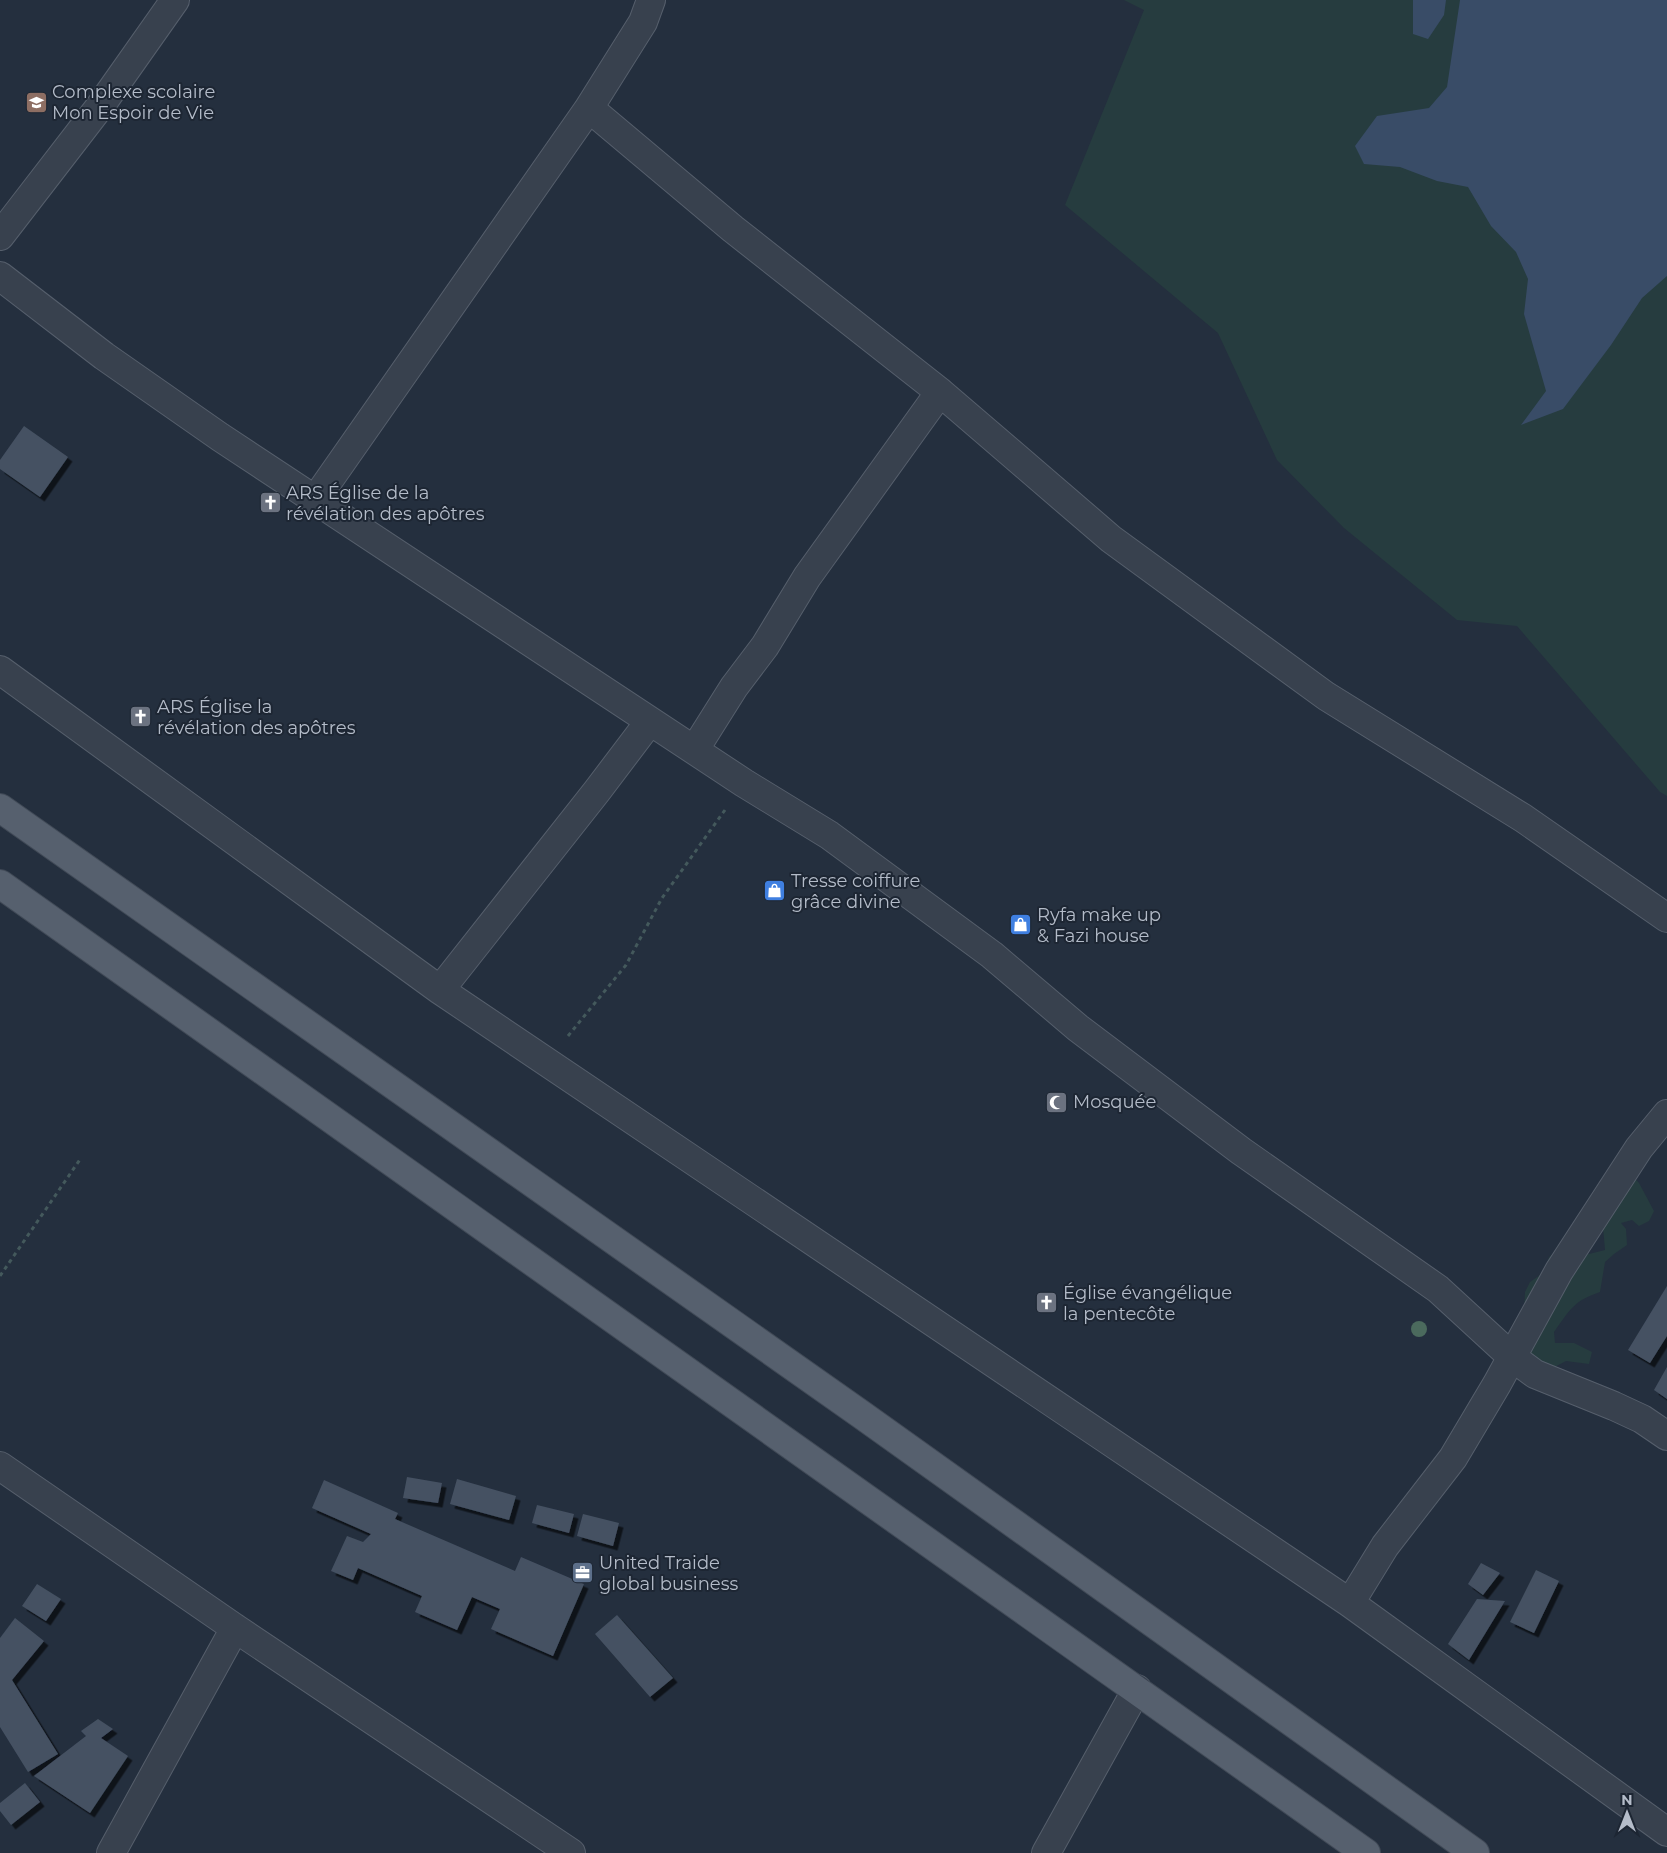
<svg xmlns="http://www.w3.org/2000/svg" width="1667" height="1853" font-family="Montserrat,sans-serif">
  <defs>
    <filter id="shadow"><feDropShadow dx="4.5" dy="4.5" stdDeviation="0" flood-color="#0009"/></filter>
  </defs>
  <rect width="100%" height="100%" fill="#242f3e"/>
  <path fill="#263c3f" d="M1124,0H1667V796L1660,792L1517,626L1457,620L1344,528L1277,460L1218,333L1065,205L1144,10Z
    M1630,1173L1639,1183L1654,1211L1649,1221L1639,1226L1632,1220L1621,1223L1626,1229L1627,1245L1614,1254L1605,1262L1600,1292C1573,1301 1570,1310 1554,1332L1555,1343H1574L1592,1352L1589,1364L1566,1361L1543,1373L1510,1334L1524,1313L1525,1292L1530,1282L1540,1275L1546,1266L1549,1257L1559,1249L1577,1257L1605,1250L1603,1227Z"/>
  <path fill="#394c67" d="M1413,0H1446L1444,15L1428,39L1413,34Z
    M1460,0H1667V276L1642,298L1611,345L1563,409L1521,425L1546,391L1524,314L1528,279L1516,252L1491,226L1468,187L1437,181L1400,167L1364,164L1355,146L1377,116L1429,108L1447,87Z"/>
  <path fill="#455162" filter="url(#shadow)" d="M24,426L68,457L40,497L0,469V460Z
    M1667,1286V1336L1650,1363L1628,1350Z
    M1667,1367V1399L1654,1390Z
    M407,1477L442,1483L438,1503L403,1498Z
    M457,1479L516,1496L509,1520L450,1504Z
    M324,1480L398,1513L395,1519L515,1571L521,1557L584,1584L553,1656L491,1629L500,1609L472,1597L457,1630L415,1612L422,1596L358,1568L353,1580L331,1571L347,1536L363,1542L371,1534L312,1508Z
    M537,1505L574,1514L569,1533L532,1523Z
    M583,1514L619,1523L613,1546L577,1536Z
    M1481,1563L1500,1573L1483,1595L1468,1584Z
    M1536,1570L1559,1581L1534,1633L1510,1622Z
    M37,1584L61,1599L46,1621L22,1606Z
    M1477,1599L1505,1601L1469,1660L1448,1644Z
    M617,1615L673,1678L650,1697L595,1634Z
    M15,1618L44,1641L12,1680L58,1754L28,1772L0,1727V1638Z
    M98,1719L113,1729L101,1738L128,1756L90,1813L34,1776L86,1736L81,1731Z
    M25,1783L40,1802L11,1825L0,1811V1803Z"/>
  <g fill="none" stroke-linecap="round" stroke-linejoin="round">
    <defs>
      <path id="minor" d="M651,0L643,22L589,108L733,229L940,392L1111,539L1326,696L1523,818L1667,918
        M0,236L101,105L175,0
        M0,276L104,356L220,437L744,783L829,835L992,955L1078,1028L1241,1151L1438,1289L1512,1357L1535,1374L1614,1406L1642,1419L1667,1436
        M315,500L589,108
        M0,670L440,990L1350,1603L1667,1832
        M695,749L734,687L765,646L807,577L940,392
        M440,990L597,791L650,721
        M0,1466L235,1628L571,1853
        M1350,1603L1385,1546L1453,1458L1497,1384L1559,1271L1639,1148L1667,1114
        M111,1853L235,1628
        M1046,1853L1137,1689"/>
      <path id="primary" d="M0,808L862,1415L1475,1853
        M0,884L1366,1853"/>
    </defs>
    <use href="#minor" stroke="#565f6c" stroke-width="30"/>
    <use href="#primary" stroke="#414a57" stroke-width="30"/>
    <path stroke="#44595c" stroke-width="3" stroke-dasharray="4 4" stroke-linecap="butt" d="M568,1036L626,965L662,898L725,810
      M0,1276L81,1158"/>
    <use href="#minor" stroke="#38414e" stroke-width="28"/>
    <use href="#primary" stroke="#56606e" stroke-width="28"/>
  </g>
  <circle fill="#4b6a5d" cx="1419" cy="1329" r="8"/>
  <defs>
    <symbol id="school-square" viewBox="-11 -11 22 22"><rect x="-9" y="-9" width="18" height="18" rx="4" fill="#8d6e63" stroke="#1d2633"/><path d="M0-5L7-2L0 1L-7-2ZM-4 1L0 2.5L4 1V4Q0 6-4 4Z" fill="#fff"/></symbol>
    <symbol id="church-square" viewBox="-11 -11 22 22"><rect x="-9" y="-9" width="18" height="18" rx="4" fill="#6b7280" stroke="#1d2633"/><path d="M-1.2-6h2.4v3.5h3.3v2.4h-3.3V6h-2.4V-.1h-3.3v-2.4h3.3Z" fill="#fff"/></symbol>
    <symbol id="shop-square" viewBox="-11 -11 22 22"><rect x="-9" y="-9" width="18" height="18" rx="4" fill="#3f7fe0" stroke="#1d2633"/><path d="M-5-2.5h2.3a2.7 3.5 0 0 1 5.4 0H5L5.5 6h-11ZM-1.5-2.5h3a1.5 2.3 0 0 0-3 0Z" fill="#fff"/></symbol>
    <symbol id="mosque-square" viewBox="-11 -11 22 22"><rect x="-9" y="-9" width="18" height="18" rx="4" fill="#6b7280" stroke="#1d2633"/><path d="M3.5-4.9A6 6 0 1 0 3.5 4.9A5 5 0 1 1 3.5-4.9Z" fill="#fff"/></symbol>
    <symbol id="office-square" viewBox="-11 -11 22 22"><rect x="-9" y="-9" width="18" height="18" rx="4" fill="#5c6f8a" stroke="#1d2633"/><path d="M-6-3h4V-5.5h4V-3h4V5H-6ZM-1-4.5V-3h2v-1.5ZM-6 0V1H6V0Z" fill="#fff"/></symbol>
  </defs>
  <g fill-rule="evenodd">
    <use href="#school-square" x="24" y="90" width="25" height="25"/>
    <use href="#church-square" x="258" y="490" width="25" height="25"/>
    <use href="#church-square" x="128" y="704" width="25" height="25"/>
    <use href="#shop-square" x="762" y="878" width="25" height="25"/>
    <use href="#shop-square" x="1008" y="912" width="25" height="25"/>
    <use href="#mosque-square" x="1044" y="1090" width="25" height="25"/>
    <use href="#church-square" x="1034" y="1290" width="25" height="25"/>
    <use href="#office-square" x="570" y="1560" width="25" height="25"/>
  </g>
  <g text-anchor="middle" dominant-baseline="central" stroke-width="4" stroke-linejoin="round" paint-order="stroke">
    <g font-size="18" fill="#b4bcc9" stroke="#1d2633" text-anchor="start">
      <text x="52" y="92">Complexe scolaire<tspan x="52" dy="21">Mon Espoir de Vie</tspan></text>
      <text x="286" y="493">ARS Église de la<tspan x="286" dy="21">révélation des apôtres</tspan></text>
      <text x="157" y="707">ARS Église la<tspan x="157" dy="21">révélation des apôtres</tspan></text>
      <text x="791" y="881">Tresse coiffure<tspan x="791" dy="21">grâce divine</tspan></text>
      <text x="1037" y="915">Ryfa make up<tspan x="1037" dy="21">&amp; Fazi house</tspan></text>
      <text x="1073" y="1102">Mosquée</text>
      <text x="1063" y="1293">Église évangélique<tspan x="1063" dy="21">la pentecôte</tspan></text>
      <text x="599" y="1563">United Traide<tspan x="599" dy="21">global business</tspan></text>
    </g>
  </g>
  <g transform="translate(1627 1813)" stroke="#1d2633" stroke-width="4" paint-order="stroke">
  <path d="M0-4L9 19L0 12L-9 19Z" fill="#b4bcc9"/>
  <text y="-8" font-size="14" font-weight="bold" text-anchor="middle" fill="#b4bcc9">N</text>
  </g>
</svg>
